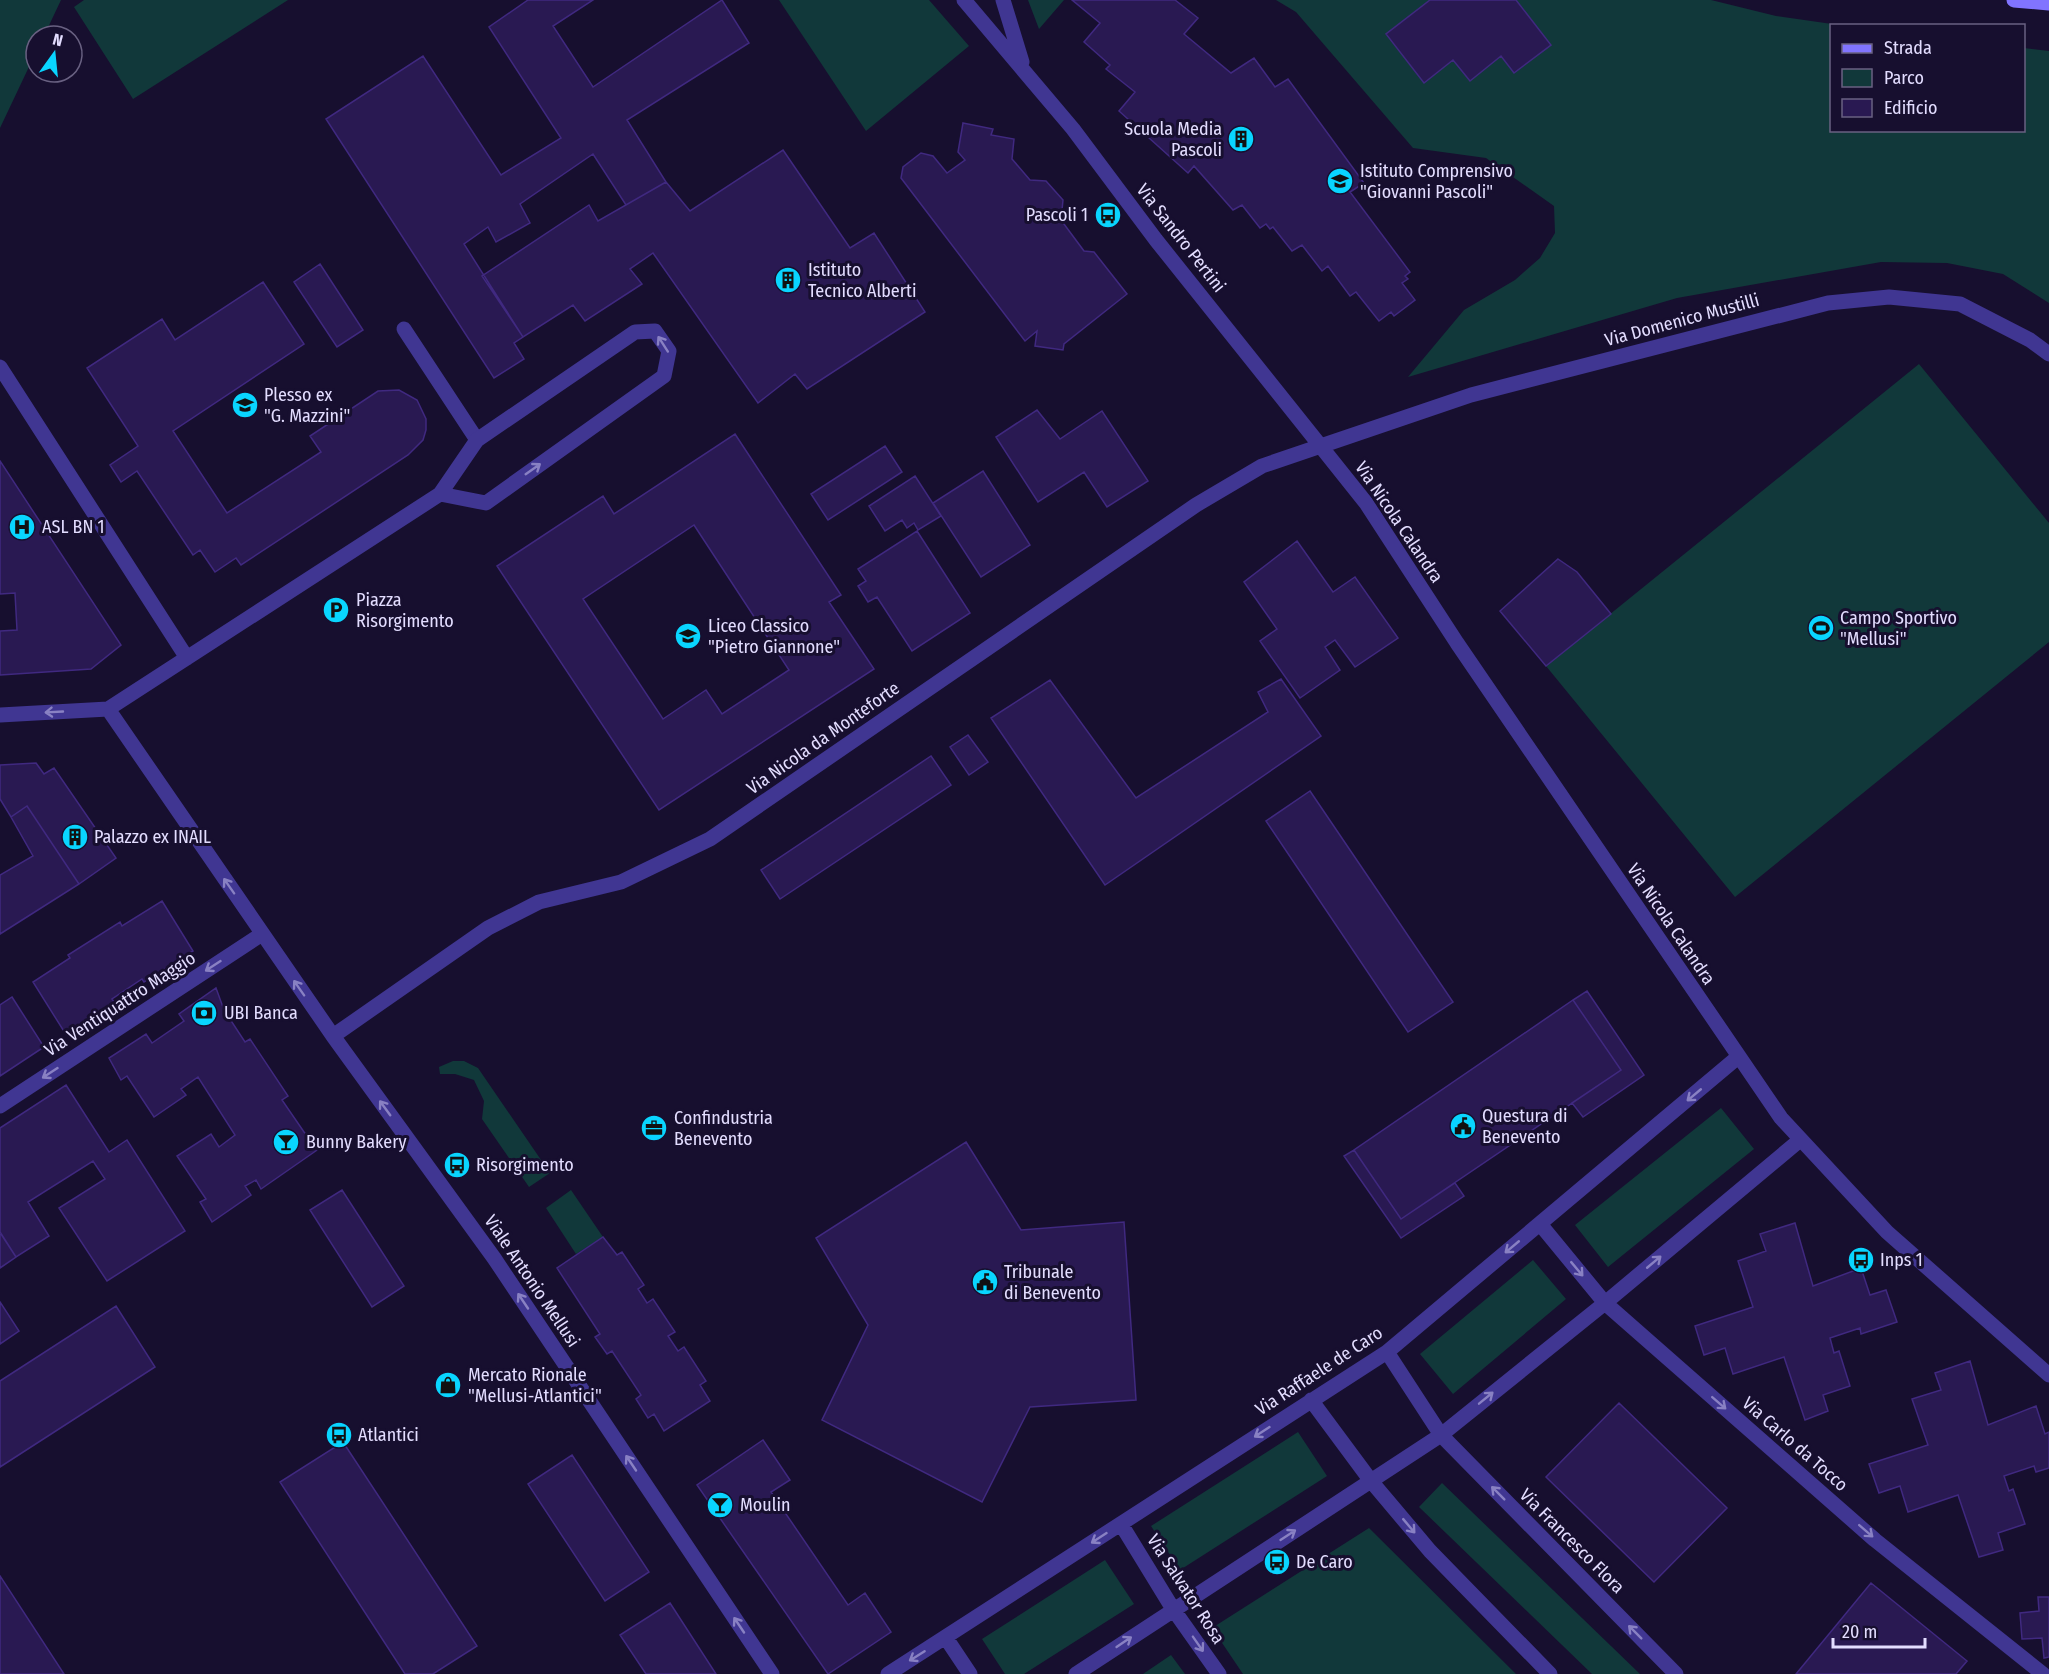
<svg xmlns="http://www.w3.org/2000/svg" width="2049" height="1674" font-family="'Fira Sans Condensed',sans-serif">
  <rect width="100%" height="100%" fill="#170f2f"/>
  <path fill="#11383a" d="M0,0H61L44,36H36V52L0,128Z
    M84,0H288L133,99L74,7Z
    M779,0H929L969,46L866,131Z
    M1028,0H1064L1039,29Z
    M1276,0H1711L1776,16L1839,25L1832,26V130H2024V48L2049,51V303L2003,274L1947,263L1881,262L1677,298L1408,377L1464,310L1515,280L1540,258L1555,233L1554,206L1486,158L1413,148L1296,12Z
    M1919,364L2049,523V642L1735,897L1546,666Z
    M453,1061H464L478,1068L550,1173L529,1187L482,1119L484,1101L474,1080L455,1074H440L439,1067Z
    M1721,1108L1754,1149L1608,1267L1575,1225Z
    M571,1190L603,1237L576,1254L546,1208Z
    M1533,1260L1566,1299L1453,1394L1420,1354Z
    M1298,1432L1327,1476L1180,1570L1151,1526Z
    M1442,1483L1640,1674H1592L1419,1507Z
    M1369,1528L1516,1674H1243L1212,1628Z
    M1105,1560L1134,1604L1024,1674H1005L982,1639Z
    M1171,1655L1185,1674H1143Z"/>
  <path fill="#291952" stroke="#402980" stroke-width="1.5" fill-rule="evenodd" d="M528,0H593L553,26L593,87L722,0L749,43L627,120L666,182L626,205L593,154L520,204L530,223L496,242L488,227L464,244L523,337L514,343L524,359L494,378L326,119L423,56L501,175L561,138L489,27Z
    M1072,0H1175L1198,18L1184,34L1231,73L1254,58L1275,87L1288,79L1364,183L1350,192L1410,272L1405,276L1408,279L1402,283L1415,300L1394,316L1391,312L1379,321L1356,292L1350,296L1328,266L1322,271L1302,245L1292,251L1273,227L1270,229L1266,224L1260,228L1242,205L1233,210L1194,166L1188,173L1119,111L1135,92L1106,69L1110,65L1084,42L1100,23Z
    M1430,0H1516L1551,45L1514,73L1501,56L1470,81L1453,60L1424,83L1386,34Z
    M963,123L993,129L991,135L1014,139L1012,159L1030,180L1046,181L1063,200L1061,220L1084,251L1094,252L1127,294L1064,344L1063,350L1035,346L1037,331L1025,341L901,178L903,167L921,153L933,156L947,173L965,160L958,152Z
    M783,150L850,248L874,233L925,312L807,389L795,374L758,403L653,253L630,269L642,284L585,321L573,305L523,337L482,276L589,205L598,221L666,182L690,211Z
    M320,264L363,330L337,347L294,282Z
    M263,282L304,344L173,431L227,513L321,452L310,436L378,391L399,390L417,400L426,419V430L423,440L408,455L241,565L236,558L215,572L200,550L193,555L137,471L121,482L110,465L138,446L87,368L162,319L175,340Z
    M1037,410L1060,439L1102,411L1148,481L1107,507L1084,472L1038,502L996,437Z
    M735,434L841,595L829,602L874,669L659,810L497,566L603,496L614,514ZM694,525L789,670L722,714L706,690L663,719L583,599Z
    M885,446L902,472L828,520L811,494Z
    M0,461L121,645L91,669L0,675V631L17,630L15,593L0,594Z
    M983,471L1030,545L981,577L933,503Z
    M915,476L941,516L918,530L914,523L907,528L902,520L885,531L869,506Z
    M917,531L970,613L912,651L877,597L868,602L858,586L866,581L858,569Z
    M1297,541L1333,592L1355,577L1398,638L1355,667L1335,640L1325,647L1340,670L1300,698L1260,641L1277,629L1244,582Z
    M1558,559L1577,572L1611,614L1546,666L1500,611Z
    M1281,679L1321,736L1105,885L991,718L1050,680L1136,798L1268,712L1258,692Z
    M968,735L988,762L969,775L950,747Z
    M931,756L951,785L780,899L761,870Z
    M36,763L44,774L54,768L116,858L79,884L27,806L11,817L0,799V765Z
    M1310,791L1453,1002L1408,1032L1266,821Z
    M27,806L79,884L0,934V875L33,856L11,817Z
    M162,901L193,951L144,982L142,979L112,999L114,1002L65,1033L33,982L70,958L68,955L120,922L122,926Z
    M216,988L224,1010L245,1042L250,1039L288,1096L282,1100L304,1132L320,1148L261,1189L256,1180L245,1186L251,1195L212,1222L200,1202L206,1199L177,1156L211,1134L219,1147L235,1135L198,1077L181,1089L186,1095L154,1117L127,1076L121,1080L109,1058L146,1034L152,1043L184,1021L179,1014Z
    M1587,991L1644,1075L1583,1117L1572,1103L1621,1070L1573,1000Z
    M12,997L44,1047L0,1076V1005Z
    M1573,1000L1621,1070L1401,1219L1354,1150Z
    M66,1085L109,1152L127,1140L185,1231L107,1281L59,1208L105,1179L93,1161L28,1202L49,1236L16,1257L0,1232V1128Z
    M966,1142L1021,1230L1124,1222L1136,1400L1030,1407L982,1502L822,1420L868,1325L816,1238Z
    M1354,1150L1401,1219L1455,1183L1464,1196L1401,1238L1344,1156Z
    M342,1190L404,1286L372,1307L310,1210Z
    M1795,1223L1813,1286L1861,1268L1870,1295L1886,1290L1897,1322L1861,1334L1860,1328L1830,1338L1834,1353L1839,1351L1850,1386L1823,1395L1828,1411L1805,1420L1784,1357L1733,1374L1725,1348L1704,1355L1695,1326L1753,1307L1738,1261L1766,1251L1760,1234Z
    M1,1234L16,1257L0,1268V1235Z
    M603,1237L617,1255L622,1252L644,1285L638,1289L647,1303L653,1299L675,1332L668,1336L678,1351L684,1347L706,1381L700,1385L710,1401L664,1431L654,1414L648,1418L636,1399L641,1395L612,1351L607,1354L595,1337L600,1334L557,1268Z
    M0,1302L19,1331L0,1344Z
    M116,1306L155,1367L0,1467V1381Z
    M1970,1361L1988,1425L2036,1406L2045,1434L2049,1432V1468L2036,1472L2034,1466L2004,1476L2009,1491L2013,1489L2025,1524L1998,1533L2003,1550L1979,1557L1958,1495L1908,1512L1900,1486L1879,1493L1869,1464L1928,1445L1912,1399L1941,1390L1935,1373Z
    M1619,1403L1727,1508L1654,1582L1546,1477Z
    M763,1440L790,1480L771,1492L848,1605L865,1593L891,1632L828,1674L697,1485Z
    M343,1442L477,1646L433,1674H405L280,1482Z
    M572,1455L649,1572L605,1601L528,1484Z
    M0,1576L64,1674H0Z
    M1871,1583L1967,1661L1956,1674H1796Z
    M2038,1597H2049V1657L2044,1658L2042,1638L2022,1639L2020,1613L2039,1611Z
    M670,1603L716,1674H646L620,1635Z"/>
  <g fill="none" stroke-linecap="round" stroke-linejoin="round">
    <path stroke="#403692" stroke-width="15" d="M404,329L477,440"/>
    <path stroke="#403692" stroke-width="15" d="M964,0L1073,129L1156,240L1366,503L1457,643L1781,1118L1887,1232L2049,1375
      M1003,0L1022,62
      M0,367L187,658
      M108,709L333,1036L494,1258L772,1674
      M0,715L108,709L440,494L477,440L635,332L655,331L669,351L664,376L486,503L440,494
      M333,1036L488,928L539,902L621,882L710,839L1196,505L1262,466L1471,395L1828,303L1889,297L1960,304L2030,340L2049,354
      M0,1106L262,934
      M1540,1224L1605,1303L1875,1540L2043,1674
      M1387,1352L1441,1435L1676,1674
      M1311,1400L1371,1481L1430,1551L1550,1674
      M1121,1524L1173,1609L1219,1674
      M946,1638L970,1674
      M888,1674L1387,1352L1738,1057
      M1076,1674L1441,1435L1605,1303L1800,1140"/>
    <path stroke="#8174ff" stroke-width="15" d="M2014,0L2049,3"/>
  </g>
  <defs><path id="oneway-shaft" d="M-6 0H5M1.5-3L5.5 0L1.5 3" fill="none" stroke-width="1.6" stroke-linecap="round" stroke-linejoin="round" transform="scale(1.5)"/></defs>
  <g stroke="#8981c3">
    <use href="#oneway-shaft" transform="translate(663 344) rotate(-123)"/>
    <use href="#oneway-shaft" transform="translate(533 469) rotate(-35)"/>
    <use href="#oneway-shaft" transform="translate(54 712) rotate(177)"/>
    <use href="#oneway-shaft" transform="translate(229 886) rotate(-125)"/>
    <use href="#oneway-shaft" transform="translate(213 966) rotate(147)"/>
    <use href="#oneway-shaft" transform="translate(299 988) rotate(-125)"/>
    <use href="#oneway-shaft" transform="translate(50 1073) rotate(147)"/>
    <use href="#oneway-shaft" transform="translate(1694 1095) rotate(140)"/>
    <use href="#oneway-shaft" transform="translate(385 1108) rotate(-126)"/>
    <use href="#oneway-shaft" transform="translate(1512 1247) rotate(140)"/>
    <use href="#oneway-shaft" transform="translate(1654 1262) rotate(-40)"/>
    <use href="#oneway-shaft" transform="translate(1577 1269) rotate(50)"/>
    <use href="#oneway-shaft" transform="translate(523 1301) rotate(-124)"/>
    <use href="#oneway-shaft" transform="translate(1486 1398) rotate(-39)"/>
    <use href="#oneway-shaft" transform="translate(1719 1403) rotate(41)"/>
    <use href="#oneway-shaft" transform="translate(1262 1432) rotate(147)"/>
    <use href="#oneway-shaft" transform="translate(631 1463) rotate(-124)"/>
    <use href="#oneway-shaft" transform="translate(1498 1493) rotate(-135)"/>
    <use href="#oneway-shaft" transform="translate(1409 1526) rotate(50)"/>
    <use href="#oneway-shaft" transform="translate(1866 1531) rotate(41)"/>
    <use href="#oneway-shaft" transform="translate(1288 1535) rotate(-33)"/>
    <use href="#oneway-shaft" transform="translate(1099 1538) rotate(147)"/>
    <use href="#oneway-shaft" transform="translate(739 1625) rotate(-124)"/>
    <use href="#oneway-shaft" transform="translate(1635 1632) rotate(-135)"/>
    <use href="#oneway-shaft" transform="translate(1124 1642) rotate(-34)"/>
    <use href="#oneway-shaft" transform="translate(1198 1644) rotate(55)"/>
    <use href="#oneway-shaft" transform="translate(917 1656) rotate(148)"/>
  </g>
  <defs>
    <symbol id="building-disc" viewBox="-11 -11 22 22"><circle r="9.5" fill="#09d5ff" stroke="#170f2f"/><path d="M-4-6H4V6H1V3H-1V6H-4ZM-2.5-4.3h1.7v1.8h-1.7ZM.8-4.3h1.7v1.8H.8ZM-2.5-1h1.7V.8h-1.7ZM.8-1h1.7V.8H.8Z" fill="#111"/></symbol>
    <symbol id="school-disc" viewBox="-11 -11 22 22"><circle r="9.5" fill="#09d5ff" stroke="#170f2f"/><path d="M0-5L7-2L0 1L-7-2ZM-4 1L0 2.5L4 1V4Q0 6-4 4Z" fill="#111"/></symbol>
    <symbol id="bus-disc" viewBox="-11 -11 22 22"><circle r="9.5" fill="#09d5ff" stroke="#170f2f"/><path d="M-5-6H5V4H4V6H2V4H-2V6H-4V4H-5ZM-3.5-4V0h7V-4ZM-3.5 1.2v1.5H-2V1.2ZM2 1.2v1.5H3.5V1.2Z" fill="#111"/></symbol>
    <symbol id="hospital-disc" viewBox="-11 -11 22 22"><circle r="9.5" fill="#09d5ff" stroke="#170f2f"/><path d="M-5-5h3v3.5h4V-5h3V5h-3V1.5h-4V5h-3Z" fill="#111"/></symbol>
    <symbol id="parking-disc" viewBox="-11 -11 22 22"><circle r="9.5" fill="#09d5ff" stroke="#170f2f"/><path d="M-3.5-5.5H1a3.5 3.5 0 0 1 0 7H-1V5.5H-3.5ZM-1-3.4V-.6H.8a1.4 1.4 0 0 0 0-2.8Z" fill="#111"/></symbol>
    <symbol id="stadium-disc" viewBox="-11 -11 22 22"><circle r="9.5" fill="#09d5ff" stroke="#170f2f"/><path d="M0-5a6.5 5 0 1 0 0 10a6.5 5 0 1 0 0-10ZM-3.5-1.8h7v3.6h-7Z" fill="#111"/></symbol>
    <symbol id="bank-disc" viewBox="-11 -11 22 22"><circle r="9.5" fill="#09d5ff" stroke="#170f2f"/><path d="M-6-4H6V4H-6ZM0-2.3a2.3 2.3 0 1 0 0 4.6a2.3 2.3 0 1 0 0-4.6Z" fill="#111"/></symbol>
    <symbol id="civic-disc" viewBox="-11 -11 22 22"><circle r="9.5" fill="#09d5ff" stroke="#170f2f"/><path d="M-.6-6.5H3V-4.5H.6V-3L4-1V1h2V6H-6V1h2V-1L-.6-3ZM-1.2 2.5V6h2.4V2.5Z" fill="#111"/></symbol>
    <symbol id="office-disc" viewBox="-11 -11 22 22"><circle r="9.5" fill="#09d5ff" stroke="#170f2f"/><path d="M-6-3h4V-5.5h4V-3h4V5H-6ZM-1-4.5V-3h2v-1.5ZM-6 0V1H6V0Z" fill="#111"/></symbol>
    <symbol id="bar-disc" viewBox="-11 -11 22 22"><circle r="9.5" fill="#09d5ff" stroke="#170f2f"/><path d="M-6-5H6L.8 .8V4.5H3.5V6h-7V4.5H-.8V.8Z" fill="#111"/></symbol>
    <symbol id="shop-disc" viewBox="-11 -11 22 22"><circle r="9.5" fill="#09d5ff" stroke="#170f2f"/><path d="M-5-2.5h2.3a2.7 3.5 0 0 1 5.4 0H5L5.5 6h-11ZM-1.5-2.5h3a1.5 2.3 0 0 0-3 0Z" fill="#111"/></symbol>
  </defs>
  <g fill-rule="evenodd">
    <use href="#building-disc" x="1226" y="124" width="30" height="30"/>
    <use href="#school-disc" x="1325" y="166" width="30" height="30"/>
    <use href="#bus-disc" x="1093" y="200" width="30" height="30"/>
    <use href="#building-disc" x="773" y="265" width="30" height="30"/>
    <use href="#school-disc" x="230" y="390" width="30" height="30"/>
    <use href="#hospital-disc" x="7" y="512" width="30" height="30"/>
    <use href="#parking-disc" x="321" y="595" width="30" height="30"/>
    <use href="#stadium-disc" x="1806" y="613" width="30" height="30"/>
    <use href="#school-disc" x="673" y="621" width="30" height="30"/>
    <use href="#building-disc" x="60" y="822" width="30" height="30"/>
    <use href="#bank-disc" x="189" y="998" width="30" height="30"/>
    <use href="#civic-disc" x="1448" y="1111" width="30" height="30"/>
    <use href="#office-disc" x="639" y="1113" width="30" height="30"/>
    <use href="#bar-disc" x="271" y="1127" width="30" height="30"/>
    <use href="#bus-disc" x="442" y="1150" width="30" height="30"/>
    <use href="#bus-disc" x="1846" y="1245" width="30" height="30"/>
    <use href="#civic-disc" x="970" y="1267" width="30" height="30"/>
    <use href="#shop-disc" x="433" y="1370" width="30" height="30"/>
    <use href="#bus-disc" x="324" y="1420" width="30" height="30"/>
    <use href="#bar-disc" x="705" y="1490" width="30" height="30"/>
    <use href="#bus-disc" x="1262" y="1547" width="30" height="30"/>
  </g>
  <g text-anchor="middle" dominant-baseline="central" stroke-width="6" stroke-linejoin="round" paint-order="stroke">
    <g font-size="18" fill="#e3ddff" stroke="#170f2f" text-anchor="start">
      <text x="1222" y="129" text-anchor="end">Scuola Media<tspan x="1222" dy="21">Pascoli</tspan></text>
      <text x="1360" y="171">Istituto Comprensivo<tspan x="1360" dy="21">"Giovanni Pascoli"</tspan></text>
      <text x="1088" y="215" text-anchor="end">Pascoli 1</text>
      <text x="808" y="270">Istituto<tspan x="808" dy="21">Tecnico Alberti</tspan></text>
      <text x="264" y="395">Plesso ex<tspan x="264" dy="21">"G. Mazzini"</tspan></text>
      <text x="42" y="527">ASL BN 1</text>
      <text x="356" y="600">Piazza<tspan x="356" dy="21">Risorgimento</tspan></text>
      <text x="1840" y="618">Campo Sportivo<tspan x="1840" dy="21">"Mellusi"</tspan></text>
      <text x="708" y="626">Liceo Classico<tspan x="708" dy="21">"Pietro Giannone"</tspan></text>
      <text x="94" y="837">Palazzo ex INAIL</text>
      <text x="224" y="1013">UBI Banca</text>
      <text x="1482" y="1116">Questura di<tspan x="1482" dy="21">Benevento</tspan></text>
      <text x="674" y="1118">Confindustria<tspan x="674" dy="21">Benevento</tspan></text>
      <text x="306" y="1142">Bunny Bakery</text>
      <text x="476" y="1165">Risorgimento</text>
      <text x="1880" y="1260">Inps 1</text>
      <text x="1004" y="1272">Tribunale<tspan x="1004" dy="21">di Benevento</tspan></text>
      <text x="468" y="1375">Mercato Rionale<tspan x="468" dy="21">"Mellusi-Atlantici"</tspan></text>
      <text x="358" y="1435">Atlantici</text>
      <text x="740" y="1505">Moulin</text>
      <text x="1296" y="1562">De Caro</text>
    </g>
    <g font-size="18" fill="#e3ddff" stroke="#170f2f">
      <text transform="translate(1181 238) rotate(52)">Via Sandro Pertini</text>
      <text transform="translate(1682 320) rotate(-15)">Via Domenico Mustilli</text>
      <text transform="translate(1399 522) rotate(56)">Via Nicola Calandra</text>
      <text transform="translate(823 738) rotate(-35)">Via Nicola da Monteforte</text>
      <text transform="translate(1671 924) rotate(56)">Via Nicola Calandra</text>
      <text transform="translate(120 1004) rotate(-33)">Via Ventiquattro Maggio</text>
      <text transform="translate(532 1281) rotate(56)">Viale Antonio Mellusi</text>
      <text transform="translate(1319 1371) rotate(-33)">Via Raffaele de Caro</text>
      <text transform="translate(1795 1444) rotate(41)">Via Carlo da Tocco</text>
      <text transform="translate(1572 1541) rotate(45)">Via Francesco Flora</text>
      <text transform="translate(1186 1589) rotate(57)">Via Salvator Rosa</text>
    </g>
  </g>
  <rect x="1830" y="24" width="195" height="108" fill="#170f2f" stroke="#696182" stroke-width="1.5"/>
  <rect x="1842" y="44" width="30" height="9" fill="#8174ff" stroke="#696182" stroke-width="1.5"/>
  <text x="1884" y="54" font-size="18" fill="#e3ddff">Strada</text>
  <rect x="1842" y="69" width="30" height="18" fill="#11383a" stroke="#696182" stroke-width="1.5"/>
  <text x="1884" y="84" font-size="18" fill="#e3ddff">Parco</text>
  <rect x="1842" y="99" width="30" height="18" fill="#291952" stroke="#696182" stroke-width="1.5"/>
  <text x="1884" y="114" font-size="18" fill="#e3ddff">Edificio</text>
  <g transform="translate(54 54) rotate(15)"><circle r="28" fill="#170f2f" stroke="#696182" stroke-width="1.5"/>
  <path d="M0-4.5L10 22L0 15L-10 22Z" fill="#09d5ff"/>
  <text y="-9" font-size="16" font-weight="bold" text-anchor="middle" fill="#e3ddff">N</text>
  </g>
  <path d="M1833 1638v9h92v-9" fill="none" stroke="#e3ddff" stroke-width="3"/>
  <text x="1842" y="1638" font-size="18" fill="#e3ddff" stroke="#170f2f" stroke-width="4.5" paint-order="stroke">20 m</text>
</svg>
